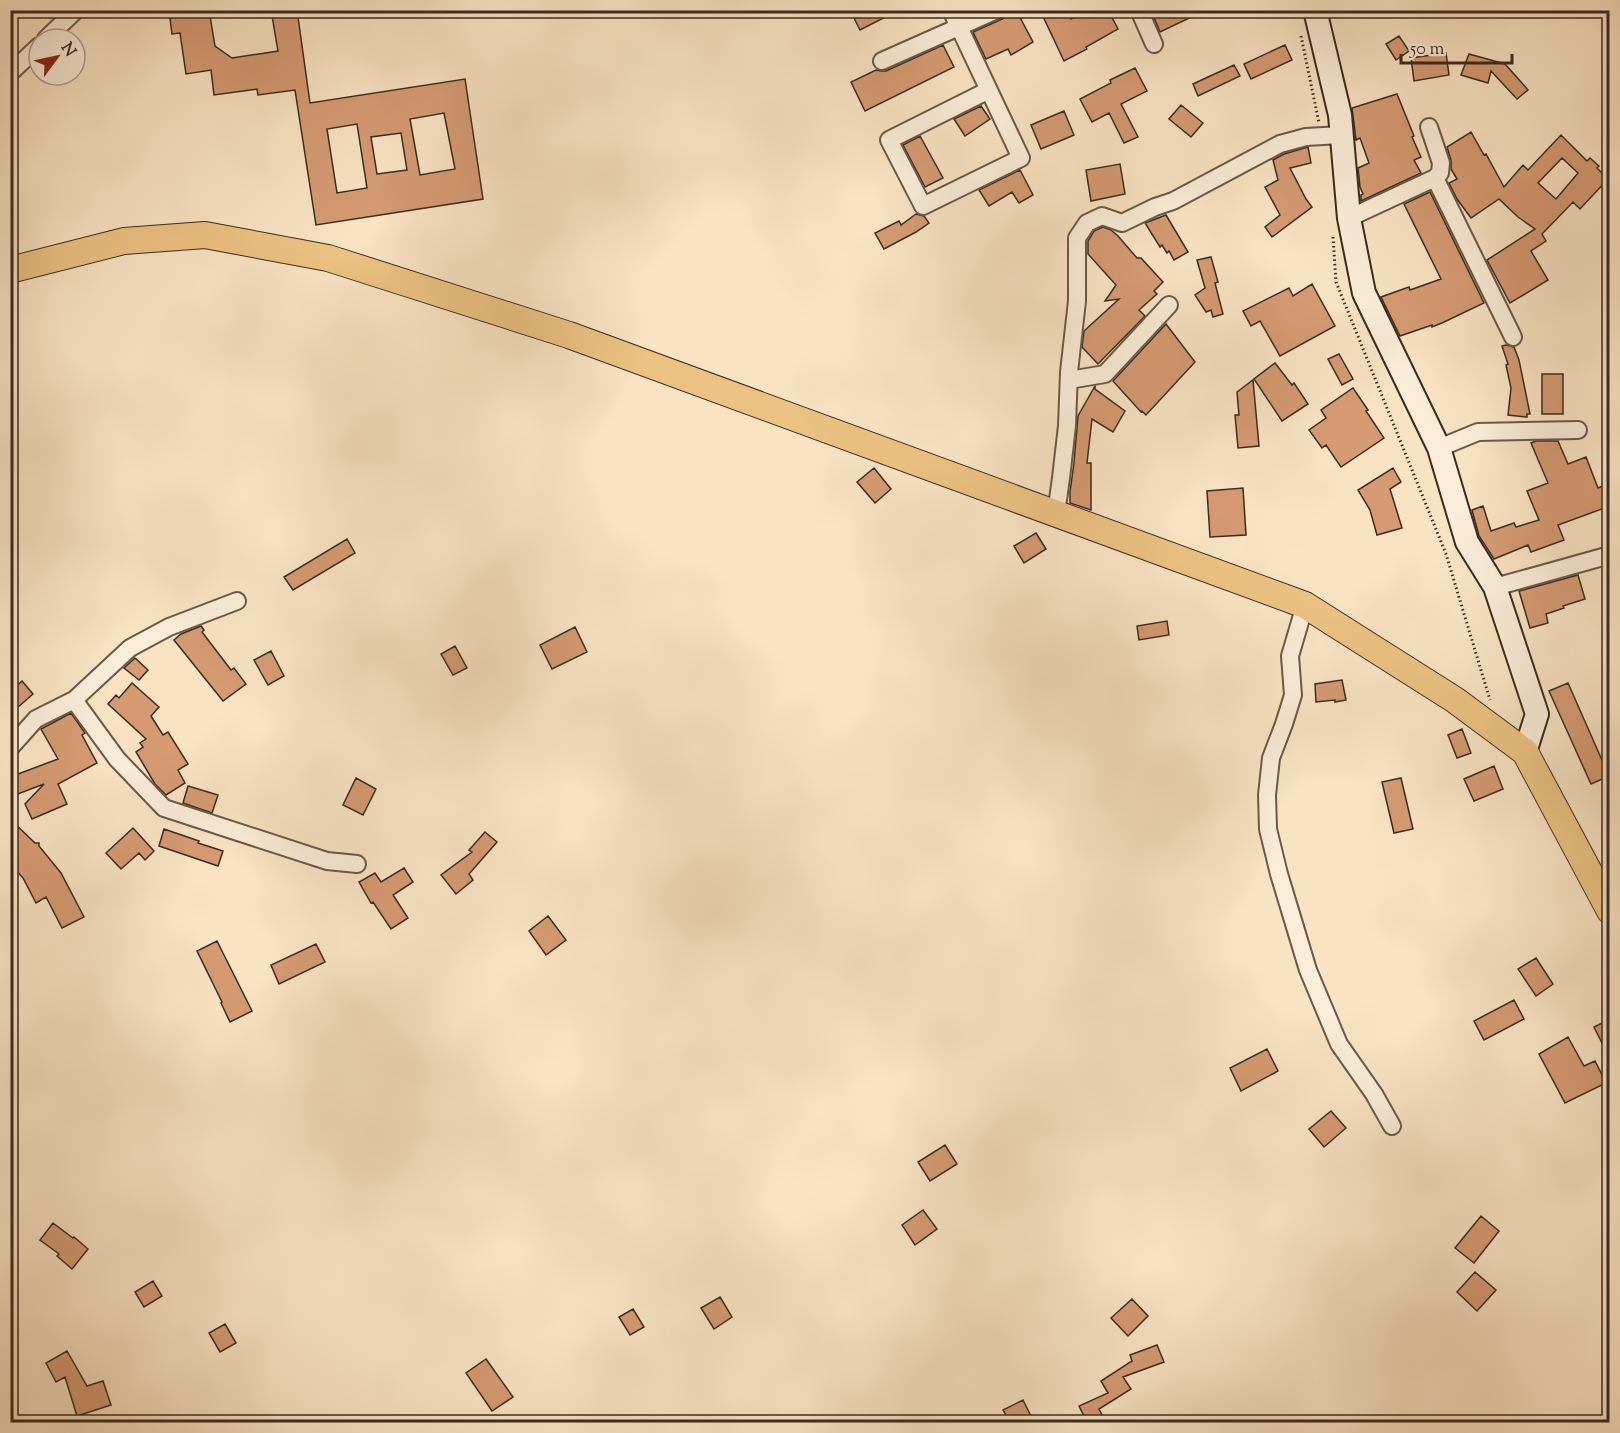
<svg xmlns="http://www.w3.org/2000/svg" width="1620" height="1433" font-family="'Sorts Mill Goudy',serif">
  <rect width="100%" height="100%" fill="#f9e3c3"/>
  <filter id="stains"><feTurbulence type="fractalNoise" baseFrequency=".00333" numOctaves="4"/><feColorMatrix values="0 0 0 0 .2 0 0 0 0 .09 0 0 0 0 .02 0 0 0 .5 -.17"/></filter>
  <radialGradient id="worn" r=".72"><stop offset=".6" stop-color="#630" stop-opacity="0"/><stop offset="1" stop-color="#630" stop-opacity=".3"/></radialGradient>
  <path fill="#d59a72" stroke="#3a2b1f" stroke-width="1.5" fill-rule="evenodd" d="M169,10H209L215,46L232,58L278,51L271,10H297L310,103L465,79L483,199L316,225L295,90L258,95L257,89L214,95L211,70L186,74L180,33L172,34ZM444,113L455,169L420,175L410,119ZM357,124L367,188L337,193L327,129ZM401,133L407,170L377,174L371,137Z
    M850,10H899L860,30Z
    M1007,10H1016L1033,42L1011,55L1008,49L986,59L973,32L1002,19L1006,16Z
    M1040,10H1067L1071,19L1087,10H1108L1118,29L1086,47L1087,49L1064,61Z
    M1151,10H1206L1160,32Z
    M1399,36L1409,51L1396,60L1386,44Z
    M943,45L954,67L865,111L851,82L876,70L881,71H886Z
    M1285,45L1292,60L1251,79L1244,64Z
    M1446,53L1449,75L1414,81L1411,58Z
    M1469,54L1505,64L1528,90L1517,99L1491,71L1488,83L1461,75Z
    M1234,65L1240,76L1198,96L1193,84Z
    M1135,68L1147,91L1121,104L1138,137L1124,143L1109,113L1092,122L1080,99L1111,83L1110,80Z
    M1397,94L1414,136L1412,137L1421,157L1414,160L1421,173L1361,201V195L1363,194L1360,187L1358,168L1369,163L1360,138L1356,140L1352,108Z
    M1181,105L1203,123L1191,137L1169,119Z
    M981,106L990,119L965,136L954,119Z
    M1064,111L1074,135L1041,149L1031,125Z
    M1471,132L1484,155L1486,154L1504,187L1523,165L1528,170L1561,135L1587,161L1590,158L1599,166L1597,168L1608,179L1580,209L1573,202L1542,234L1546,241L1531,251L1548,280L1510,303L1487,260L1535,229L1518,217L1499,199L1471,218L1457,199L1449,183L1457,179L1451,169V160L1447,147ZM1562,158L1578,173L1556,199L1538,183Z
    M920,136L943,178L925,187L903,145Z
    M1308,147L1311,163L1290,168L1306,199L1312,207L1272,237L1265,227L1280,215L1265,187L1278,180L1273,160L1284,154Z
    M1120,164L1125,194L1091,201L1086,170Z
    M1020,170L1033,195L1019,203L1012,192L989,206L979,190Z
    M1430,192L1484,303L1442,323L1432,327V325L1400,336L1381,297L1409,287L1410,290L1441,279L1404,204Z
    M916,214L924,216L929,223L916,232L884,249L875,233L899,221L901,225Z
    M1166,215L1188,252L1174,260L1169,251L1167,253L1162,245L1160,247L1145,223Z
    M1103,227L1111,230L1118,236L1137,258H1141L1163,282L1154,291L1157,294L1139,310L1145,316L1098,364L1082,347L1084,331L1119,299L1105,301L1116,285L1088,254V241L1094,231Z
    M1211,257L1218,282L1215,283L1223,314L1213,317L1211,310L1206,312L1195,295L1205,288L1197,260Z
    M1312,284L1335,326L1280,356L1260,321L1251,326L1243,311L1289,288L1293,296Z
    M1166,324L1195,362L1146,415L1142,411L1141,412L1113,381Z
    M1506,345L1514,347L1519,360L1530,414H1527V417L1508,415L1511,388L1506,365L1508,364L1502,346Z
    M1339,354L1353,379L1342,385L1328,359Z
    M1275,363L1292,385L1294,383L1308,404L1282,421L1254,379Z
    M1542,374H1563V414H1542Z
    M1253,380L1259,446L1238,448L1235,415H1239L1237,392Z
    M1095,386V389L1125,411L1113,432L1092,419L1087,463H1091V510L1070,503V492L1074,463L1078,416Z
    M1353,388L1368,410L1366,411L1384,438L1341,467L1326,445L1322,448L1309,430L1326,418L1321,410Z
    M1536,441H1558L1568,464L1586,457L1598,488L1610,483V506L1558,525L1564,540L1531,552L1528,545L1494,559L1479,536L1472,510L1483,506L1491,531L1514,523L1516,527L1539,520L1527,491L1548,483L1531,443Z
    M874,468L891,489L875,503L857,482Z
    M1393,468L1401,482L1390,489L1402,528L1377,535L1370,510L1358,490Z
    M1243,488L1246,535L1210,537L1207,491Z
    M1036,533L1046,549L1024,563L1014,546Z
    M347,539L355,553L293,590L284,577Z
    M1578,575L1585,599L1563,606L1564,608L1546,614L1548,623L1530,628L1519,591Z
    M1167,621L1169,635L1139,640L1137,626Z
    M201,626L204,630L202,632L231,670L234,668L246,684L223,701L174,640L181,634Z
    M575,627L587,652L552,669L540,645Z
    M455,646L467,668L453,675L441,654Z
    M271,651L284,676L268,685L254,660Z
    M135,658L148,670L139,680L124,668Z
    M1342,680L1346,700L1335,702V700L1316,702L1315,684Z
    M22,681L33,694L17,708L10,700V692Z
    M132,683L159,707L151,716L163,735L168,732L188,764L178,770L185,783L166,795L155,784L136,752L143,747L140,743L146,739L108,704L116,695L119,698Z
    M1568,683L1609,776L1591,784L1549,691Z
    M71,713L85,733L82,735L97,763L58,784L67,804L32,819L25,804L44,784L10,797V777L58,759L41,729Z
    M1462,729L1471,753L1457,758L1448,735Z
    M1494,766L1503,789L1474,801L1464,779Z
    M356,778L376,789L363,815L343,805Z
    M1401,778L1413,829L1394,833L1382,782Z
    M188,786L218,795L212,813L183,803Z
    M10,819L35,843H39V846L61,873L84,917L62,928L46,897L36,903L23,878L10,864Z
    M133,828L154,851L145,860L139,853L121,869L106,853Z
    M164,829L199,841L198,843L223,851L218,866L159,846Z
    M485,832L497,842L469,874L473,880L456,894L441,875L472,852L469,850Z
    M404,868L413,882L393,895L408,918L391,929L373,902L371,903L359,882L375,873L381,882Z
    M548,916L566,940L546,955L529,931Z
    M217,941L252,1011L230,1022L221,1003L222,1002L197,951Z
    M316,944L325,962L279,984L271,965Z
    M1536,958L1553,984L1536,996L1518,969Z
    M1514,1000L1524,1019L1484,1040L1474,1021Z
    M1610,1019V1059L1594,1027Z
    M1568,1037L1584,1066L1595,1061L1606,1083L1565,1103L1539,1054Z
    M1267,1049L1278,1071L1241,1091L1230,1068Z
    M1331,1111L1346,1128L1324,1147L1309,1129Z
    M945,1145L957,1164L930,1181L918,1162Z
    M923,1210L937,1229L915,1245L902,1225Z
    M1481,1216L1499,1231L1474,1263L1455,1248Z
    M53,1223L73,1238L74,1237L88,1249L72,1269L57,1256L59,1254L40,1240Z
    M1475,1272L1496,1290L1477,1311L1457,1292Z
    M153,1281L162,1296L144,1307L135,1292Z
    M720,1297L732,1317L714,1329L701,1308Z
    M1132,1299L1148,1316L1128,1336L1111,1318Z
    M633,1309L644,1327L630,1335L619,1317Z
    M225,1324L236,1343L220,1352L209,1333Z
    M1157,1345L1164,1362L1123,1377L1131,1389L1099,1409L1106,1422H1087L1079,1406L1108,1393L1101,1381L1132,1361L1130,1355Z
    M67,1351L87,1386L103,1381L111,1405L77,1416L65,1377L56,1382L46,1363Z
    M486,1359L513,1397L492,1411L466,1373Z
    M1023,1400L1034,1422H1010L1003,1410Z"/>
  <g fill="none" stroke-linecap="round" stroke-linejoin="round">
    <defs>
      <path id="minor" d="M951,10L1021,158L923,206L889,140L989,90
        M1139,10L1154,44
        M46,39L76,10
        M882,61L997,10
        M10,73L39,46
        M1429,127L1441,163L1440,173L1435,178
        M1349,218L1435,178L1513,337
        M1069,380L1105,374L1169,305
        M1439,448L1478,432L1578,430
        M1056,514L1061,478L1067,426L1069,372L1077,301V238L1087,223L1102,216L1122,223L1155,207L1173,201L1280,144L1306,137L1341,135
        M1495,587L1610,555
        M1305,605L1290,656L1293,695L1284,724L1271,758L1267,795L1268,829L1279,874L1308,970L1339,1044L1374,1094L1392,1126
        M74,700L117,759L164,808L327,861L357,864
        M10,748L36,719L74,700L130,648L169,627L237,601"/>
      <path id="secondary" d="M1315,10L1340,115L1349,218L1364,293L1439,448L1467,542L1495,587L1537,714L1525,752"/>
      <path id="primary" d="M10,270L124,241L205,235L328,258L569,335L1305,605L1455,700L1525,752L1610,911"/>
    </defs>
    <use href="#minor" stroke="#6a5948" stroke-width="20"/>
    <use href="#secondary" stroke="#3a2b1f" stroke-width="26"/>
    <use href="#primary" stroke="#3a2b1f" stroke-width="28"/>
    <path stroke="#3a2b1f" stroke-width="3" stroke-dasharray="1.5 3" stroke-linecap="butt" d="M1301,36L1319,123
      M1333,237L1336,282L1446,554L1490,700"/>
    <use href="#minor" stroke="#fbedd8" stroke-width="16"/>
    <use href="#secondary" stroke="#fbedd8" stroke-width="22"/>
    <use href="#primary" stroke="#ecc282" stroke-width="26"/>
  </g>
  <rect width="1620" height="1433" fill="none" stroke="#f9e3c3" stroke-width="36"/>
  <rect x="12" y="12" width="1596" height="1409" fill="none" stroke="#3a2b1f" stroke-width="3"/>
  <rect x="18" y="18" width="1584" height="1397" fill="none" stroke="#3a2b1f" stroke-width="1.5"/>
  <g transform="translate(57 57) rotate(57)"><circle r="28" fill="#fbedd8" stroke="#ae9f8e" stroke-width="1.5"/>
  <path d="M0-4.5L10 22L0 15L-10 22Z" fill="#8f2418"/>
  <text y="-9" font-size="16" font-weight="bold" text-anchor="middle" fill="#3a2b1f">N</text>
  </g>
  <path d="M1401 54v9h111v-9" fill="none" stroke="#3a2b1f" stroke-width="3"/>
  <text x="1410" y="54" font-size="18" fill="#3a2b1f" stroke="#fbedd8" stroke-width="4.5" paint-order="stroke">50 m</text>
  <rect width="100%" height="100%" filter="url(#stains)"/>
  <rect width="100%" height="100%" fill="url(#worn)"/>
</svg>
